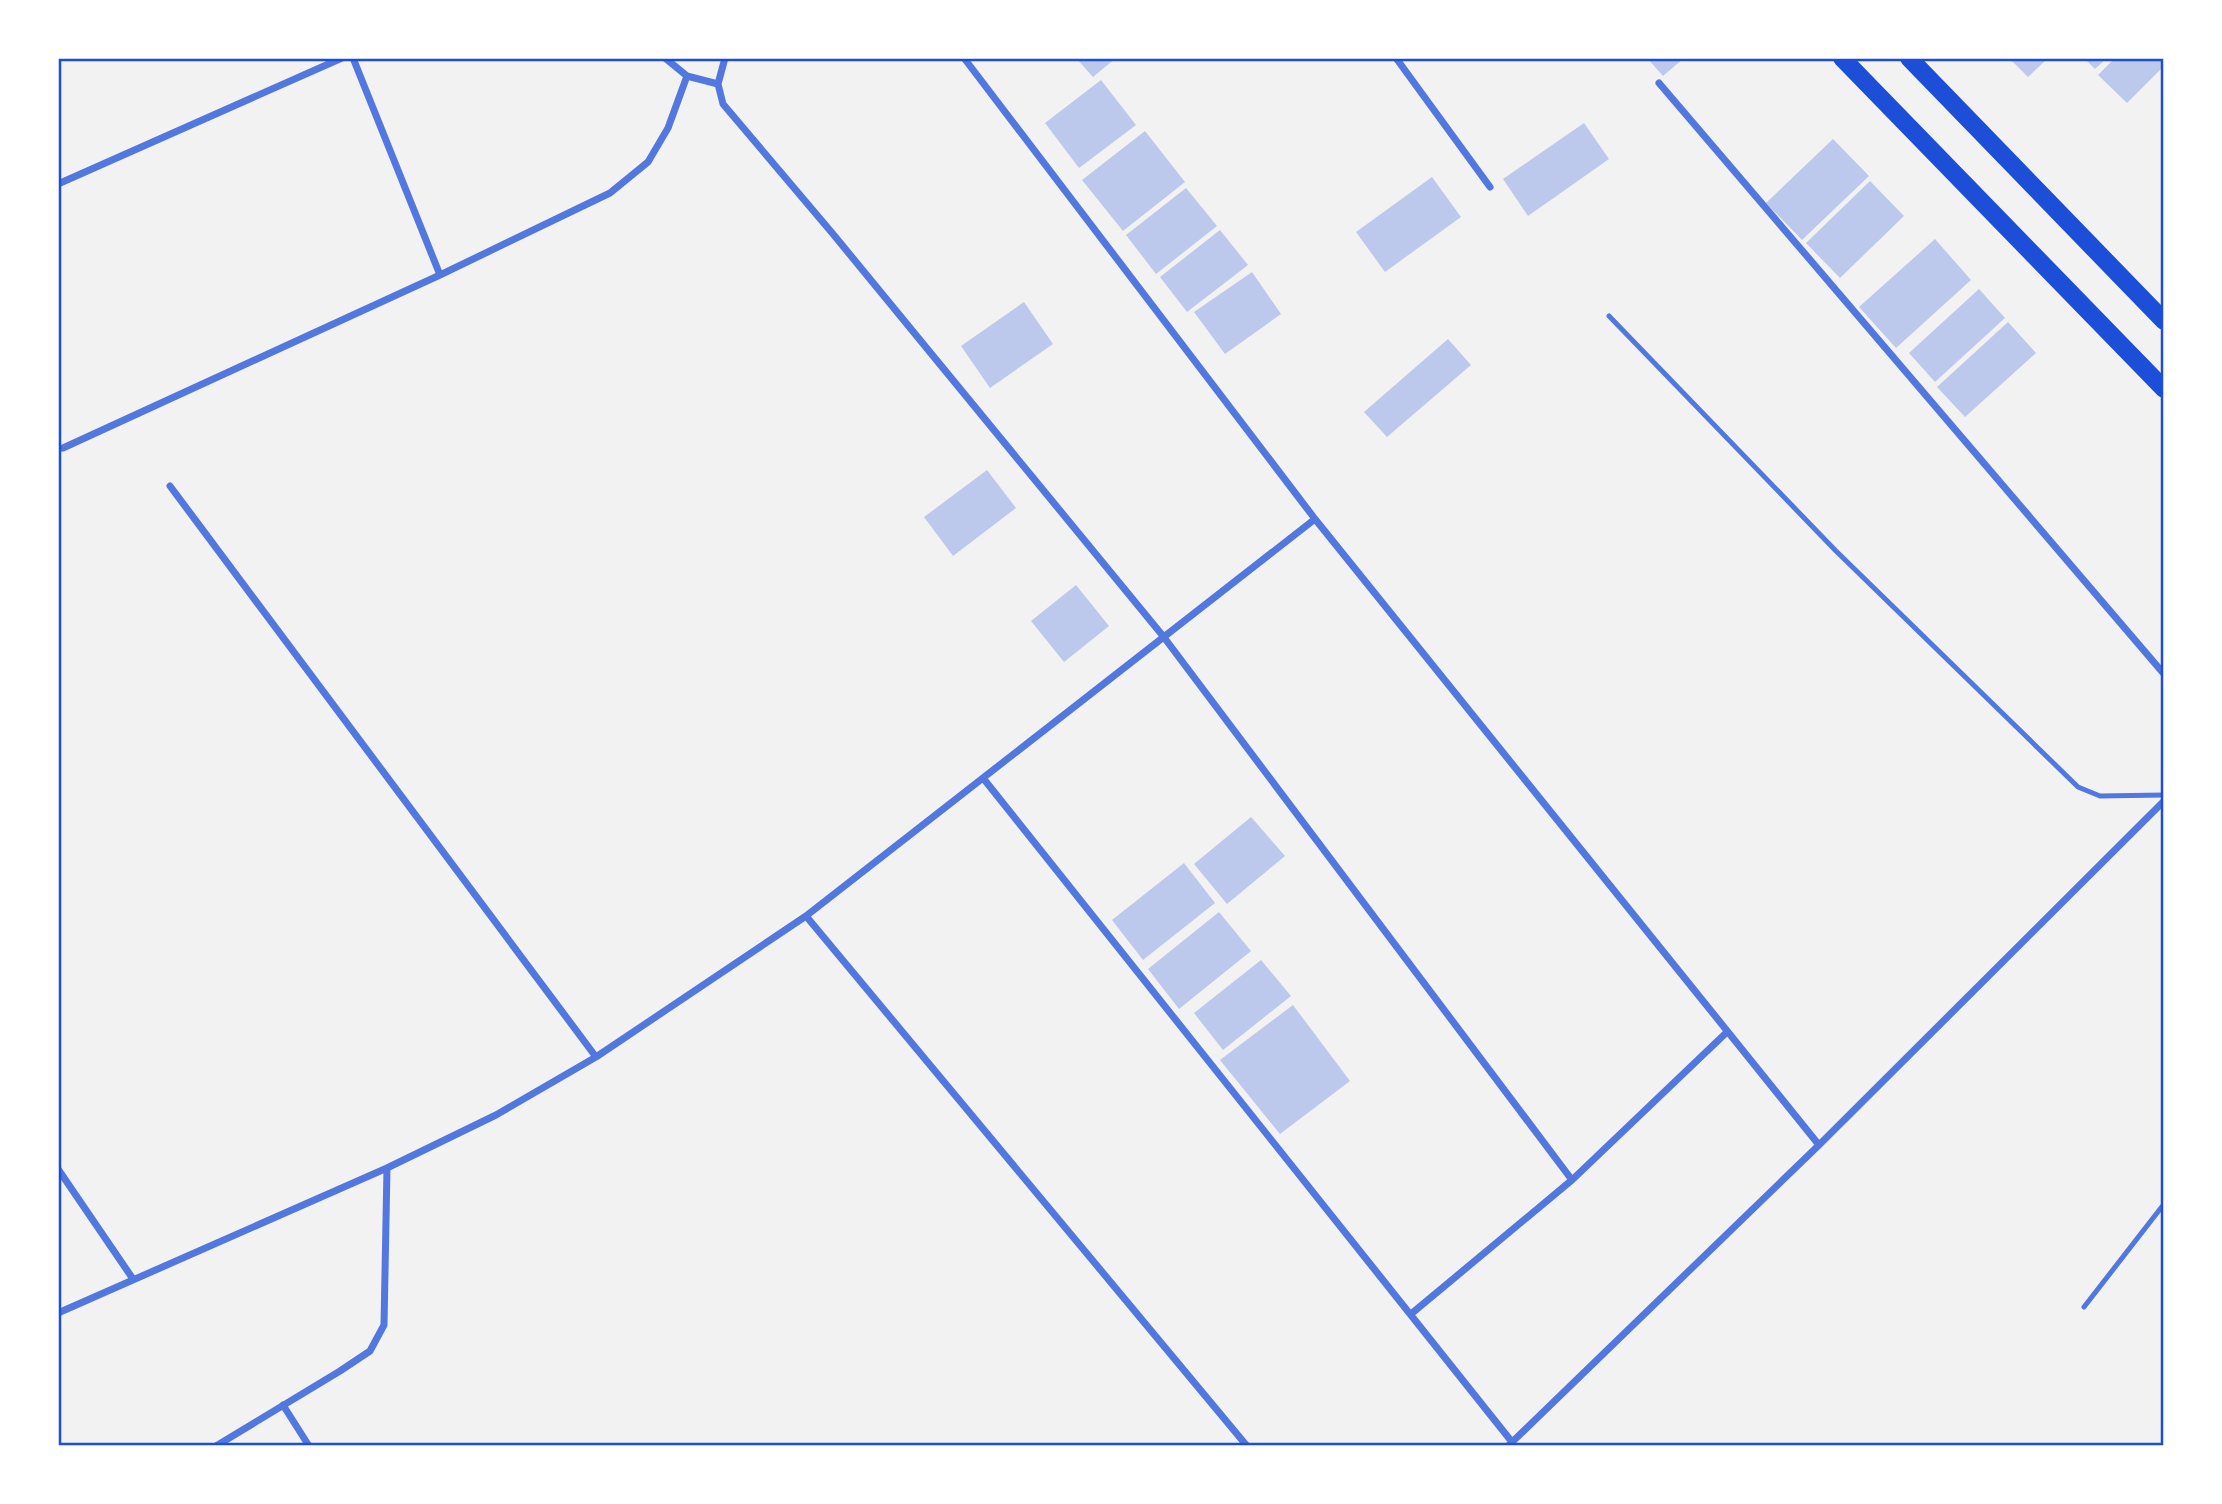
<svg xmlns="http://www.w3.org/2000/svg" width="2222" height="1504" font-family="Ubuntu,sans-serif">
  <rect width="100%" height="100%" fill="#f2f2f2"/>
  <path fill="#bdc9ec" d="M1076,58H1116L1093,77Z
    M1647,58H1684L1663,76Z
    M2009,58H2048L2028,77Z
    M2084,58H2107L2095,69Z
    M2115,58H2164V66L2127,103L2098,75Z
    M1101,80L1136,125L1079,168L1045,123Z
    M1584,123L1609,159L1528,216L1503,179Z
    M1145,131L1185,182L1123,231L1082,180Z
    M1833,139L1869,176L1802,240L1766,203Z
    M1432,177L1461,217L1385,272L1356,232Z
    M1870,181L1904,216L1840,278L1806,243Z
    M1186,188L1217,226L1156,274L1126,235Z
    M1220,230L1248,265L1187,312L1160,277Z
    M1935,239L1971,280L1896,348L1859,307Z
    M1252,272L1281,314L1225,354L1194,312Z
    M1979,289L2005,318L1935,382L1909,353Z
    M1024,302L1053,344L990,388L961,346Z
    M2008,322L2036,353L1965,417L1937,387Z
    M1448,339L1471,365L1387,437L1364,412Z
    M987,470L1016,508L953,556L924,517Z
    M1076,585L1109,626L1064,662L1031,621Z
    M1251,817L1285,856L1227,904L1194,864Z
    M1184,863L1215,903L1143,960L1112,920Z
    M1219,912L1251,951L1179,1009L1148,969Z
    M1261,960L1291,996L1223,1050L1194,1013Z
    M1293,1005L1350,1081L1280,1134L1220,1060Z"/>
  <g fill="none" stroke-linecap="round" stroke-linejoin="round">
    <path stroke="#5277de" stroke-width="5" d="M1609,316L1836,551L2078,787L2100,796L2164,795
      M2084,1307L2164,1204"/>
    <path stroke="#5277de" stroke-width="7" d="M353,58L440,275
      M665,58L687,76L718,84
      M725,58L718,84L723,104L833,234L1163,636L1572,1180
      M964,58L1315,519L1819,1145
      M1396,58L1490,187
      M1659,83L2164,674
      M58,184L342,58
      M63,448L440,275L610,193L648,162L668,128L687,76
      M170,486L596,1057
      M983,778L1512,1442
      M806,916L1247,1446
      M58,1169L133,1279
      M58,1313L387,1168L496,1115L596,1057L806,916L1315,519
      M1411,1314L1572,1180L1727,1032
      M283,1405L309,1446
      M216,1446L340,1371L370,1351L384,1325L387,1168
      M1508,1446L1819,1145L2164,801"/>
    <path stroke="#1d4ed8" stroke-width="18" d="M1842,58L2164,389
      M1909,58L2164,321"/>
  </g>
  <rect width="2222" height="1504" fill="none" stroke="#ffffff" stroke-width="119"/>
  <rect x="60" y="60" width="2102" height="1384" fill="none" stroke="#1d4ed8" stroke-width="2.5"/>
</svg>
